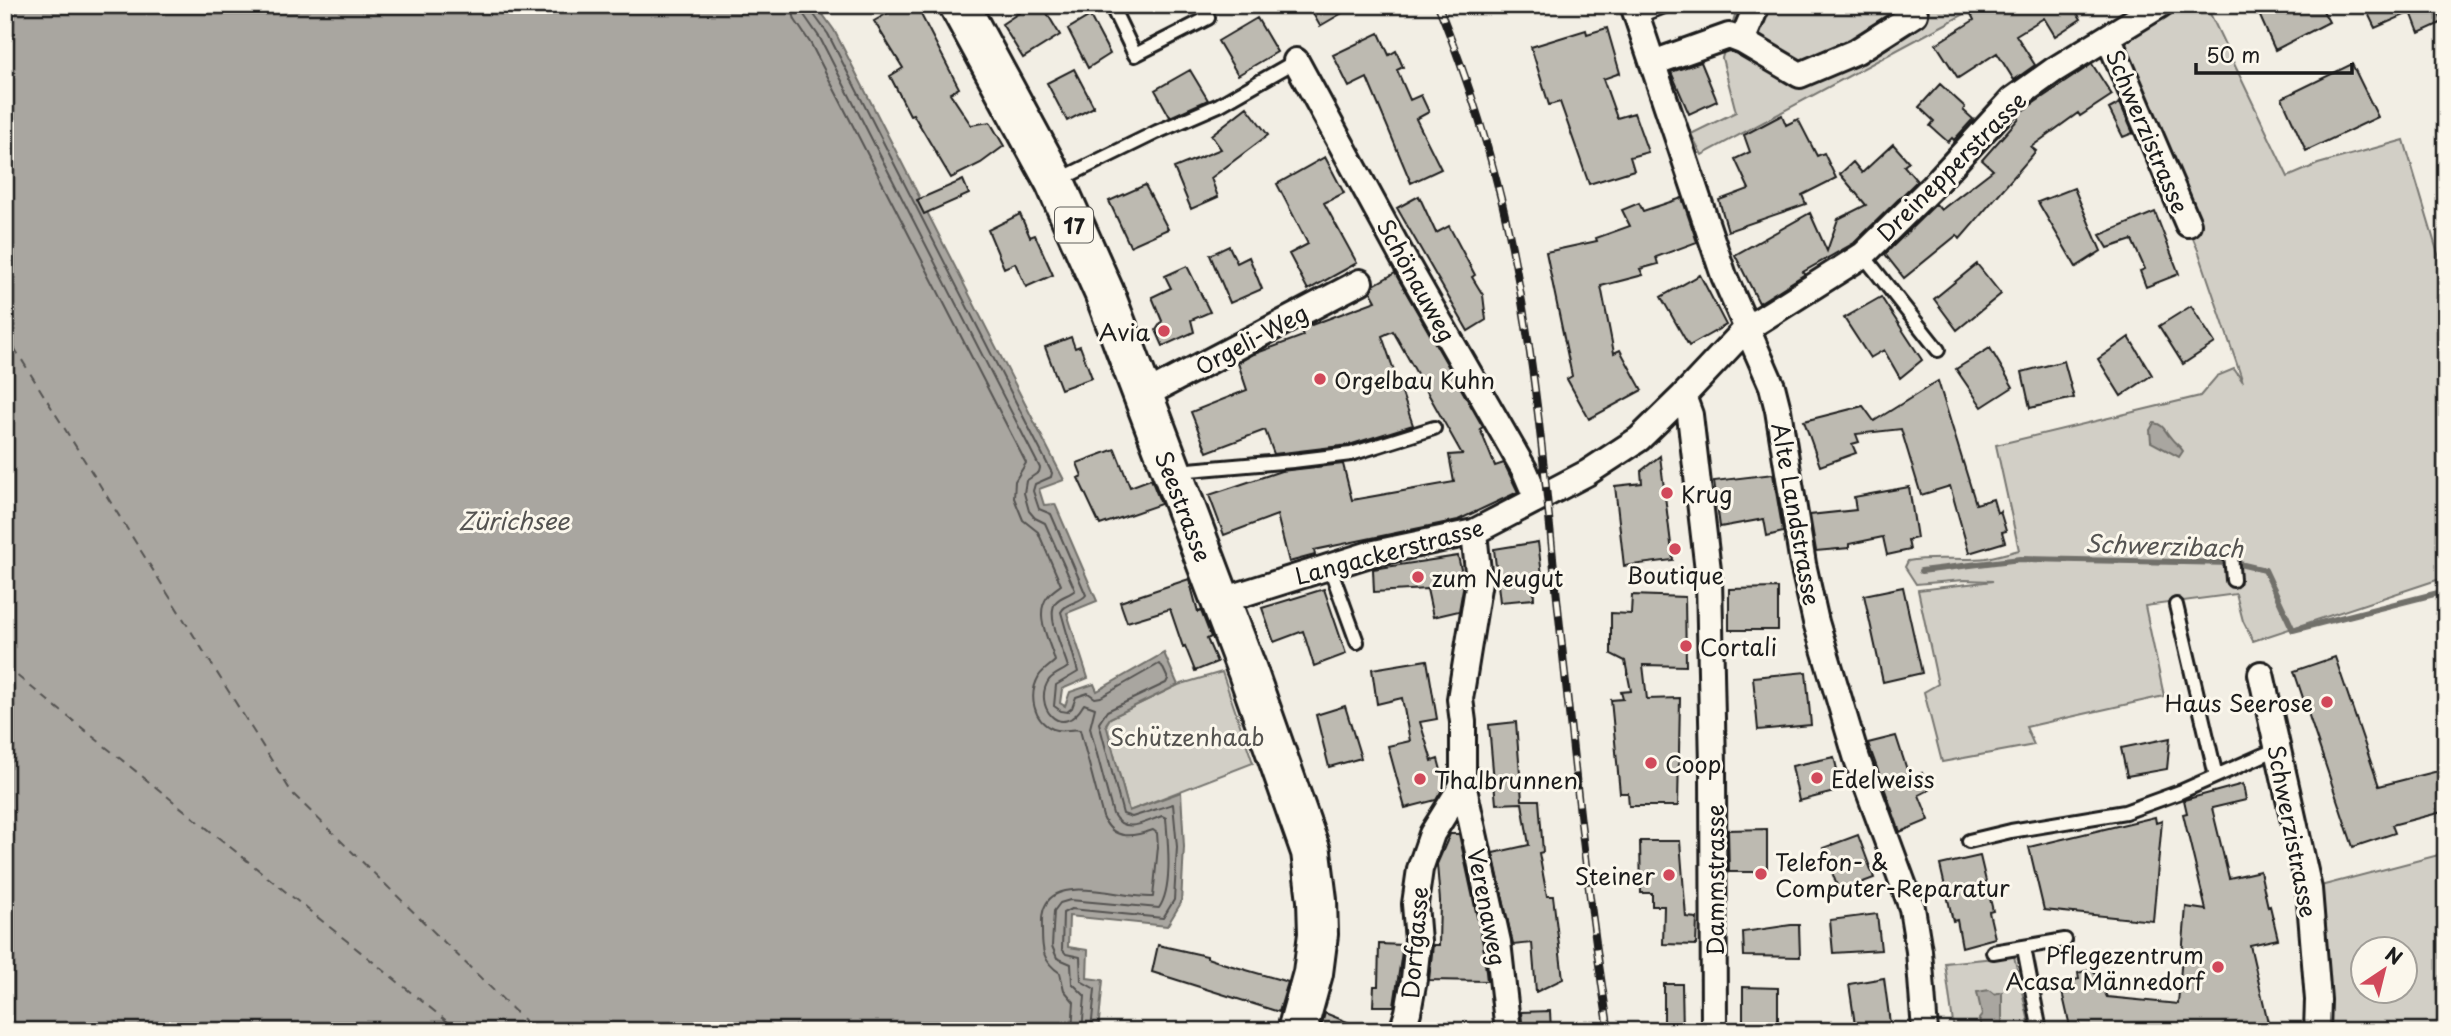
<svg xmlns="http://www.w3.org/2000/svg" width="2451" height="1036" font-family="'Playpen Sans',sans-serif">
  <rect width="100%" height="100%" fill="#f2eee4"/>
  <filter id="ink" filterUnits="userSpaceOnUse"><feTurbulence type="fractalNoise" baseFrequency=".0143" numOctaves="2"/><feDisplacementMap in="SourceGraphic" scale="14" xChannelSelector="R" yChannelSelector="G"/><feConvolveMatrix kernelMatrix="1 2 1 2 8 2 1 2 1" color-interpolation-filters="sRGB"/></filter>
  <g filter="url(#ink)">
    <path fill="#d2cfc6" stroke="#777671" stroke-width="2" fill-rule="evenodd" d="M1738,5H1981L1702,155L1691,134L1736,112L1722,58Z
      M2160,5H2206L2288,177L2318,164L2404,140L2446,281V577L2253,641L2243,621L2236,594L2145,606L2164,696L2026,727L2034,745L1942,762L1924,692L1938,684L1918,590L1993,581L1964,580L1916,584L1905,567L1908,561C1934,556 1960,561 1986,558C1997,556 2008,553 2019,550L1996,445L2200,396L2217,376L2234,369L2243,382L2198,250L2108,37Z
      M1222,672L1253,763L1129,811L1106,725L1110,718L1178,685Z
      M2446,853V1031H2317L2309,889ZM2364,948H2406V990H2364Z
      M2014,956L2031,1031H1954L1945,963Z"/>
    <path fill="#a9a6a0" stroke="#716f6b" stroke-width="2" d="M5,5H816L834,30L1064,480L1039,489L1044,505L1055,504L1097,601L1067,613L1088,678L1062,689L1060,703L1065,706L1070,692L1094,684L1097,691L1164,653L1178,685L1110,718L1106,724L1129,811L1181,792L1184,847L1181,903L1167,926L1069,916L1068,947L1088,950L1087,978L1103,980L1098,1031H5Z
      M2154,423C2165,425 2164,431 2171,438C2175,444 2180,445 2183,451L2179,457L2151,442L2150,430Z
      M1989,990L1994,994L2002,992V1031H1982L1979,1019L1982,1015L1977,992Z"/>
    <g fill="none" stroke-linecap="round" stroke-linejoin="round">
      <path stroke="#545351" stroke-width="2" d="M791,5L795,20L811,44L1026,463L1015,481L1014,498L1023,520L1038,532L1061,585C1057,588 1052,591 1048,596C1033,614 1050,642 1055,661C1050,666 1043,670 1039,676C1028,695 1033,721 1053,729C1063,733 1072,728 1080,730L1103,817C1113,841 1133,837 1153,830L1157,833L1158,847L1153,897C1126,899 1061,875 1046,904C1041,912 1042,922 1042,931C1042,950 1043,962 1060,973L1064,990L1074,1002L1072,1031
        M802,5L804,15L820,38L1040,468L1039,472L1026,481L1024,493L1029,511L1035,518L1045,523L1075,590C1070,595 1061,596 1056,602C1045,615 1064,652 1068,667C1062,672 1054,674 1049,680C1032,704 1061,744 1084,704L1095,708L1090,728L1113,814C1124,835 1145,822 1162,816L1166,818C1168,843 1173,888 1159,908L1070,900L1060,903L1054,911L1052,946L1057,958L1071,964L1072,983L1085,996L1082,1031
        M811,5L812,12L828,34L1052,473L1051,477L1035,484L1033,491L1039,509L1051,514L1086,595C1080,603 1066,602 1061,612L1078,672L1056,685L1054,706L1061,711L1067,712L1072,708L1076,697L1088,693L1095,698L1101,697L1159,664L1162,666L1168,679L1166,683L1107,711L1099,723L1123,814L1132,817L1173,804L1177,847L1174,900L1163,918L1071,909L1063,913L1062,949L1066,954L1080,957L1081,981L1095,989L1091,1031"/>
      <path stroke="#716f6b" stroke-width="6" d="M1921,571L2020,559L2235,563L2265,570L2293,630L2446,591"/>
      <path stroke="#545351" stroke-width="2" stroke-dasharray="9 7" stroke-linecap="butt" d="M5,333L292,793L535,1031
        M5,666L459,1031"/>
    </g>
    <path fill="#bdbab1" stroke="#1c1c1c" stroke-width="2" d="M902,5H916L959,88L950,93L971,125L990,122L1004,146L981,163L951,178L913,114L910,115L890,76L903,68L874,21Z
      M1031,5H1042L1060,35L1023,58L1002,24Z
      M1308,5H1356L1320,26Z
      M1985,5H2072L2081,19L2055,36L2044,18L2016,35L2035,65L2014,80L1997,53L1958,78L1936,44L1974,20L1971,14Z
      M2255,5H2320L2329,22L2275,50Z
      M2364,5H2434L2443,22L2419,33L2411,12L2375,28Z
      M1090,16L1110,54L1088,68L1068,29Z
      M1257,18L1277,52L1238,75L1218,41Z
      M1607,28L1620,73L1603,79L1617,118L1634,113L1648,152L1630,157L1634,170L1589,184L1560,102L1549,105L1531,47L1586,30L1587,34Z
      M1379,33L1389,55L1396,51L1403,67L1397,70L1410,100L1421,95L1429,112L1416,119L1441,169L1411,183L1367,78L1349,87L1333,55Z
      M1701,62L1717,101L1689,114L1671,72Z
      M2092,64L2112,95L2080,116L2078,113L2031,147L2036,151L1960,239L1957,235L1904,278L1885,254L1936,204L1941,210L1993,170L1982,160L2019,118L2018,116L2022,111Z
      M2352,64L2378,117L2306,151L2282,98Z
      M1074,69L1094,107L1067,121L1047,83Z
      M1190,70L1208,100L1170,117L1155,90Z
      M1940,84L1965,107L1963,110L1973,119L1954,140L1952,138L1948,142L1930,126L1934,121L1919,107Z
      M2120,103L2133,133L2123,137L2109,109Z
      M1247,107L1268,135L1211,178L1218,197L1191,209L1174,168L1221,149L1211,135Z
      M1782,115L1786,125L1798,119L1817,156L1824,153L1836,178L1802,195L1806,204L1728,231L1719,200L1749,189L1735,159L1750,152L1744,135Z
      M1893,144L1909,162L1904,166L1917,181L1854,243L1803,272L1805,274L1759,303L1735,255L1810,213L1827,251L1838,219L1866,205L1840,174L1853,162L1862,173Z
      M1325,157L1344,193L1324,203L1357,263L1308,290L1289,254L1308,244L1277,184Z
      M963,180L969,194L924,214L917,200Z
      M1145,185L1168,229L1130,246L1109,201Z
      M2074,188L2101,251L2076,267L2038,202Z
      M1419,196L1436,233L1449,226L1475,275L1472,277L1483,295L1486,320L1468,331L1397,208Z
      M1682,198L1697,242L1656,257L1658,264L1640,269L1643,275L1601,286L1614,353L1620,350L1642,390L1589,419L1567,379L1572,376L1546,252L1597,241L1596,238L1630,226L1622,210L1639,203L1643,211Z
      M2155,212L2179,274L2146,287L2140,271L2145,269L2132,240L2108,248L2100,235Z
      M1020,214L1030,237L1035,235L1053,275L1026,287L1015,263L1004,268L988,230Z
      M1229,246L1237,263L1249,257L1262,289L1230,303L1210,255Z
      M1977,264L2001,294L1957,330L1934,299Z
      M1187,266L1210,312L1191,320L1194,332L1163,346L1156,330L1162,321L1152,297L1171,288L1165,276Z
      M1395,273L1483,427L1480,429L1495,466L1504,463L1518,492L1458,520L1314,550L1315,555L1289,562L1277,515L1224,535L1209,495L1281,471L1343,464L1352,500L1454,482L1449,455L1462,454L1393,331L1382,336L1413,425L1349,445L1274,454L1265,430L1207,452L1191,412L1247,390L1238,363L1254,354L1303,336L1301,330L1306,327L1376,301L1371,292L1374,285Z
      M1700,275L1726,325L1689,346L1661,297Z
      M1881,297L1922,360L1900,378L1884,350L1870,358L1844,318Z
      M2191,306L2215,343L2183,364L2159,326Z
      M1071,337L1075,348L1080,346L1092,378L1061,389L1045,347Z
      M2129,337L2152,375L2121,396L2098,359Z
      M1990,348L2013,387L1982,407L1956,369Z
      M2064,361L2074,398L2030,408L2022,372Z
      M1938,381L1976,504L1993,499L1997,513L2000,511L2006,531L2002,532L2005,542L1969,553L1950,486L1921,495L1901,429L1856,434L1859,442L1852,444L1856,453L1820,466L1804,421L1863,406L1874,421Z
      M1115,449L1130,487L1151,479L1161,504L1100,525L1078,478L1082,476L1077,463Z
      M1660,456L1673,560L1624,566L1615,486L1642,483L1641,471Z
      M1773,474L1783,532L1767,536L1764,519L1720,527L1714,481Z
      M1909,487L1917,538L1908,540L1910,550L1887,555L1883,537L1849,544V548L1816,551L1810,515L1856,510L1854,497Z
      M1538,542L1542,575L1533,576L1534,599L1500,602L1494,549Z
      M1458,556L1464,583L1459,611L1433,617L1427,589L1374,592L1373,569Z
      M1189,579L1198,612L1201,611L1211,637L1207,639L1217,662L1195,671L1185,646L1183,647L1170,609L1127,622L1120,602Z
      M1903,587L1922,673L1883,682L1864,595Z
      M1778,588V630H1729V589Z
      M1324,589L1346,654L1314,666L1303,631L1274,642L1262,608Z
      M1632,595L1685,597L1686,666L1643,665L1647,699L1680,698L1678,806H1629L1628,793H1620L1611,700L1623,699L1621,692L1631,691L1625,661L1611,654V613L1631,614Z
      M2335,657L2379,786L2446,769V811L2392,825L2395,833L2353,847L2294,671Z
      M1427,660L1437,719L1420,722L1432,761L1438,759L1445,785L1436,800L1405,808L1388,746L1410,741L1402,698L1377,704L1372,669Z
      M1806,672L1811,725L1758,730L1753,677Z
      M1345,706L1361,758L1329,767L1316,715Z
      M1516,722L1522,800H1539L1543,852L1539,853L1547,896H1553L1563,979L1536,992L1532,943L1513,945L1493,853L1529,845L1522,803L1496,804L1489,725Z
      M1896,736L1910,779L1922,773L1929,790L1919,795L1929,820L1900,832L1868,743Z
      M2170,738L2167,769L2127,776L2121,748Z
      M1834,757L1842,790L1799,801L1792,766Z
      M2243,784L2246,800L2212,808L2229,878L2260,871L2268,907L2270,906L2278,939L2250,945L2270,1031H2071L2060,983L2079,979L2078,973L2093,969L2107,997L2178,1004L2186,907L2206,910L2183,814L2187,813L2184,800Z
      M2155,817L2156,823L2162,821L2153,921L2044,910L2029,847Z
      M1767,829V872H1729L1728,830Z
      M1450,834H1459L1483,944L1487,981L1429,980L1433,945H1439L1440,901L1437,864Z
      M1858,835L1874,878L1839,891L1823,848Z
      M1640,841H1680L1686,917L1697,918L1696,945L1663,944L1664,906H1652V893H1641Z
      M1980,856L1993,911L1989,912L1995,938L1962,947L1957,920L1953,921L1940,865Z
      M1877,914L1881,950L1833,953L1830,920Z
      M1791,925H1799L1800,957L1744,956L1743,932Z
      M1379,944L1403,945L1394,1006H1373L1374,986H1378Z
      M1158,945L1207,956V958L1222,963L1288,982L1279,1012L1152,972Z
      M1884,978L1891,1031H1856L1849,984Z
      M1664,984H1682L1683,1031H1664Z
      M1743,987L1778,988V1031H1743Z
      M1550,1011L1551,1031H1523L1521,1012Z
      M1325,1013L1367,1030V1031H1320Z"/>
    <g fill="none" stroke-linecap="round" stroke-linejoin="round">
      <defs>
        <path id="lane" d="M1111,5L1135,55L1208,18L1201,5
          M1637,17L1667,5
          M1059,180L1157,132L1219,105L1296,61
          M1863,255L1938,350
          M1176,474L1189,470L1293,461L1351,454L1434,428
          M2231,554L2233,580
          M1329,565L1357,642
          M2176,605L2216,776
          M1969,841L2011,831L2125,812L2180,792L2277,749
          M2024,948L2040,1031
          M1993,952L2065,940"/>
        <path id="street" d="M1633,5L1724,276L1772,386L1778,410L1803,564L1816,622L1857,759L1912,908L1919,951L1925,1031
          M2108,37L2188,224
          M1742,41L1800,75L1857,51L1915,14
          M1296,61L1403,258L1525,471L1537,499
          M1653,63L1729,36L1742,41L1757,5
          M1143,396L1360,282
          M1683,396L1690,415L1709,579L1713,766L1714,1031
          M1220,601L1370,554L1474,532L1587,473L1639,439L1683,396L1746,329L1863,255L1932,187L2012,100L2054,70L2160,5
          M2261,674L2309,889L2318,1000L2317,1031
          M1463,784L1498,942L1508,1031
          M1402,1031L1408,1012L1414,979L1418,941L1415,904L1420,869L1432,834L1463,784V722L1460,699L1479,581L1474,532"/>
        <path id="primary" d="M959,5L1055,182L1104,292L1247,670L1311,852L1317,900L1318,934L1313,973L1297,1031"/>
      </defs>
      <use href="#lane" stroke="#1c1c1c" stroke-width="18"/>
      <use href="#street" stroke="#1c1c1c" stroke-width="30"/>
      <use href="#primary" stroke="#1c1c1c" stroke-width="44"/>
      <use href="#lane" stroke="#fbf7ec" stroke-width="12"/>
      <use href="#street" stroke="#fbf7ec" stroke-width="24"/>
      <use href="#primary" stroke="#fbf7ec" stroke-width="38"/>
      <defs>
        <path id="rail" d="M1438,5C1468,79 1492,155 1509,233C1533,346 1544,463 1555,579C1571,729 1585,881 1609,1031"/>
      </defs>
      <use href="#rail" stroke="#1c1c1c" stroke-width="8"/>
      <use href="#rail" stroke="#fbf7ec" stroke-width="5" stroke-dasharray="16" stroke-linecap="butt"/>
    </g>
  </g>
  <g fill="#d1495b" stroke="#fbf7ec" stroke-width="2.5">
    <circle cx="1164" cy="331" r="7"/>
    <circle cx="1320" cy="379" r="7"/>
    <circle cx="1667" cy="493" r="7"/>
    <circle cx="1675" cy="549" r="7"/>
    <circle cx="1418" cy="577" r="7"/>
    <circle cx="1686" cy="646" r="7"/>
    <circle cx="2327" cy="702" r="7"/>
    <circle cx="1651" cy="763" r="7"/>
    <circle cx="1817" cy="778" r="7"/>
    <circle cx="1420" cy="779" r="7"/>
    <circle cx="1761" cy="874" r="7"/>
    <circle cx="1669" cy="875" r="7"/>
    <circle cx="2218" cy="967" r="7"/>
  </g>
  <g text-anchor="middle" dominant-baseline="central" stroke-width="6" stroke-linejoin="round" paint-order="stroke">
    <rect fill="#fbf7ec" stroke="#5f5e5a" stroke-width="2" x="1055" y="207.5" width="38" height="35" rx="5"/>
    <g font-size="21" font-weight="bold" fill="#1c1c1c">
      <text x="1074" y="225">17</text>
    </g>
    <g font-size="23" fill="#1c1c1c" stroke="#fbf7ec">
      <text transform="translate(2148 131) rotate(67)">Schwerzistrasse</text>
      <text transform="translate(1951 166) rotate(-45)">Dreinepperstrasse</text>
      <text transform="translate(1417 280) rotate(61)">Schönauweg</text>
      <text transform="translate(1251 339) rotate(-28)">Orgeli-Weg</text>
      <text transform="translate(1184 506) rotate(69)">Seestrasse</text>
      <text transform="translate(1797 514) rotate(80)">Alte Landstrasse</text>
      <text transform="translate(1389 551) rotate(-15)">Langackerstrasse</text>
      <text transform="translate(2293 831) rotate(79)">Schwerzistrasse</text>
      <text transform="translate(1714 880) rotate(-90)">Dammstrasse</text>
      <text transform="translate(1488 907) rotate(79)">Verenaweg</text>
      <text transform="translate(1414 943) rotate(-85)">Dorfgasse</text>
    </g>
    <g font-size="23" fill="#1c1c1c" stroke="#fbf7ec" text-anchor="start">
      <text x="1150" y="331" text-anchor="end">Avia</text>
      <text x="1334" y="379">Orgelbau Kuhn</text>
      <text x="1681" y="493">Krug</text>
      <text x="1675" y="574" text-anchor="middle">Boutique</text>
      <text x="1432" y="577">zum Neugut</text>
      <text x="1700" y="646">Cortali</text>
      <text x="2313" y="702" text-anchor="end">Haus Seerose</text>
      <text x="1665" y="763">Coop</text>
      <text x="1831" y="778">Edelweiss</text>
      <text x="1434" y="779">Thalbrunnen</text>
      <text x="1775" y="861">Telefon- &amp;<tspan x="1775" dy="26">Computer-Reparatur</tspan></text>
      <text x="1655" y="875" text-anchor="end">Steiner</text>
      <text x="2204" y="954" text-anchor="end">Pflegezentrum<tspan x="2204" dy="26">Acasa Männedorf</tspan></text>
    </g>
    <g font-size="23" fill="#53524f" stroke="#fbf7ec">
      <text x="1187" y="736">Schützenhaab</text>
    </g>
    <g font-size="24" font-style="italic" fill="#545351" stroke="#fbf7ec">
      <text x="514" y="520">Zürichsee</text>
      <text transform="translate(2164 545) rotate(2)">Schwerzibach</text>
    </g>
  </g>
  <rect width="2451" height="1036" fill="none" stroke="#fbf7ec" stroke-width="28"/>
  <rect x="14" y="14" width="2423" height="1008" fill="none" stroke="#1c1c1c" stroke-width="2.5" filter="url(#ink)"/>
  <g transform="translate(2384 970) rotate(35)"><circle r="33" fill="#fbf7ec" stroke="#a29f99" stroke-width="2"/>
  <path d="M0-5L12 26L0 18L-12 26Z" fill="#d1495b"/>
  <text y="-10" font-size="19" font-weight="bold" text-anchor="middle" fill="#1c1c1c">N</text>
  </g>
  <path d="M2196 63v10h156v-10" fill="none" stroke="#1c1c1c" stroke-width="3.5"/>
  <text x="2206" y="63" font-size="21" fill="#1c1c1c" stroke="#fbf7ec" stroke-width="5" paint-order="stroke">50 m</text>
</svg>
